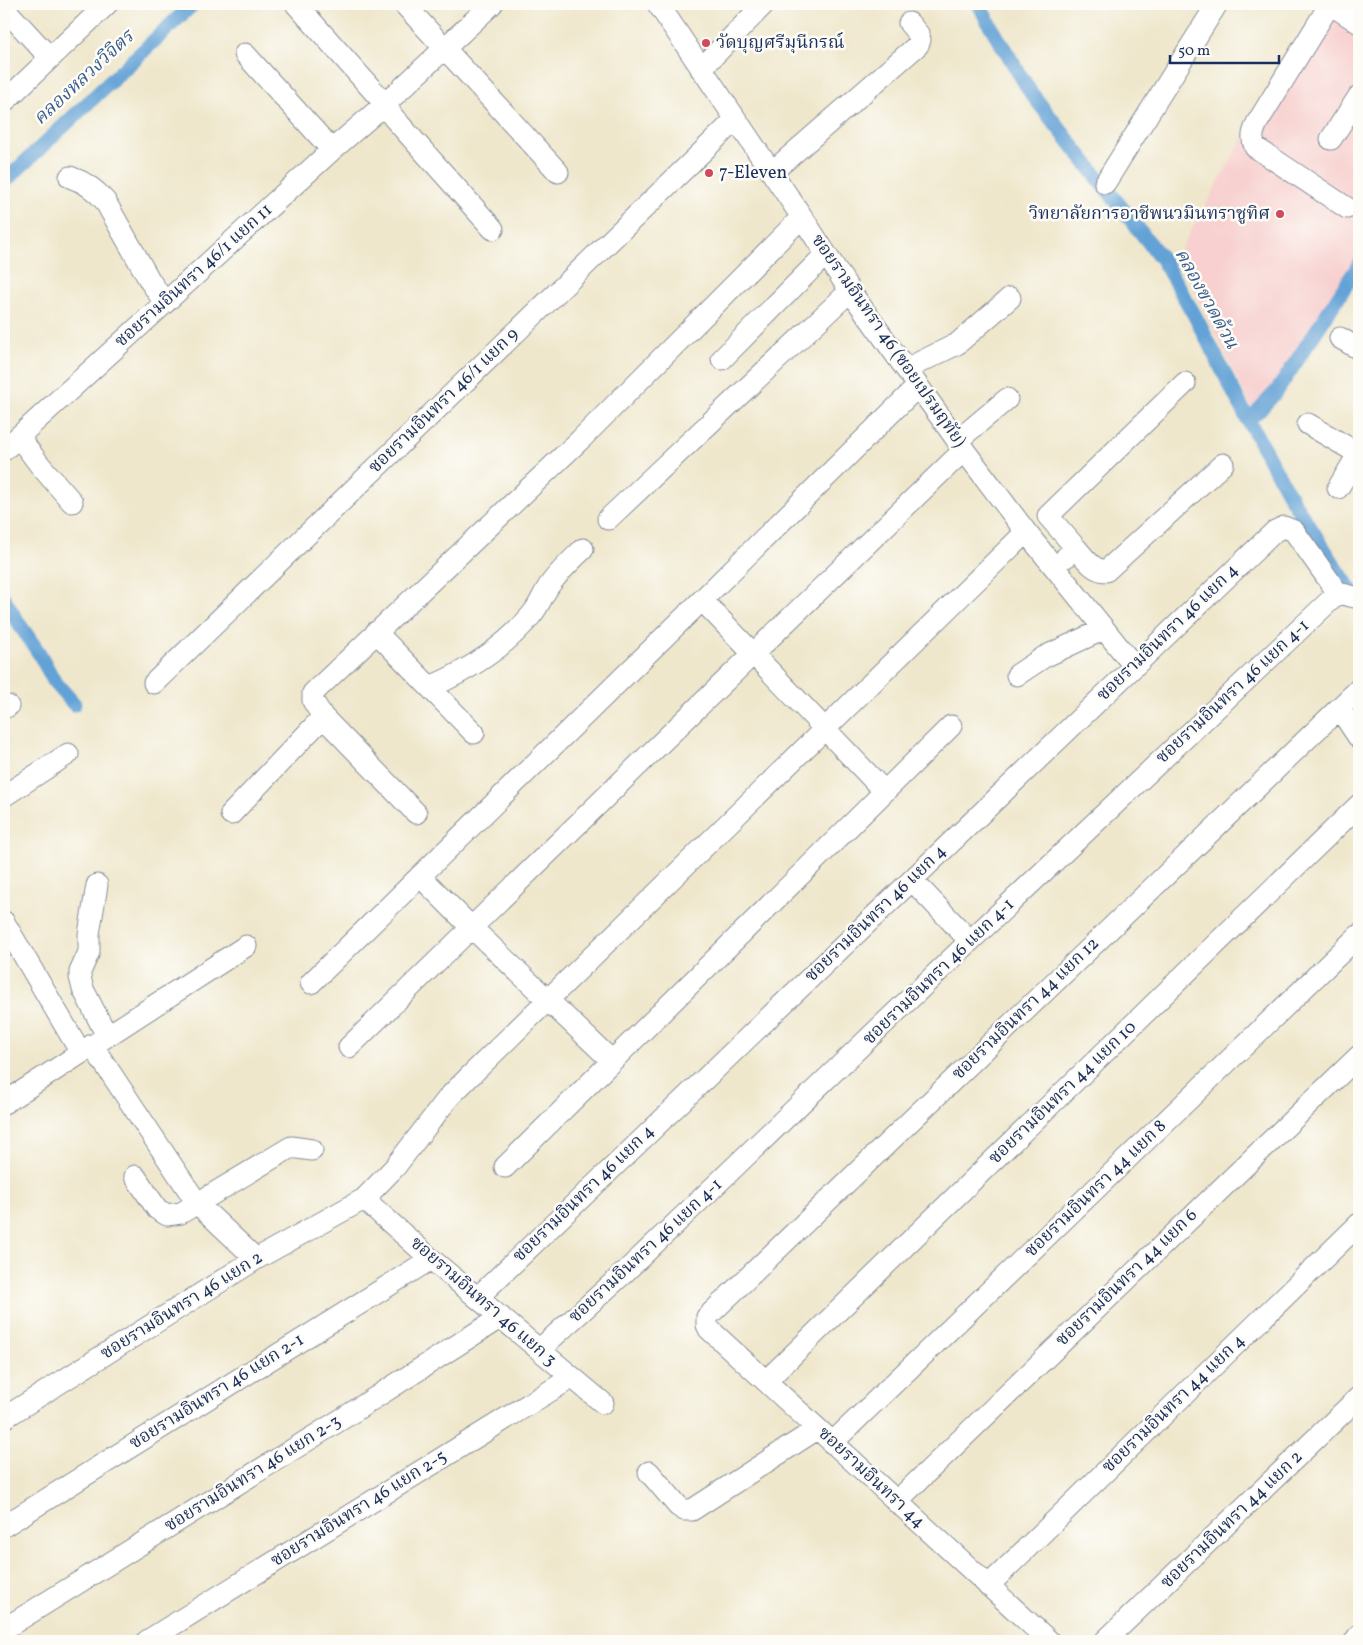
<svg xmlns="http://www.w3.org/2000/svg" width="1363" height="1645" font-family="Vollkorn,'Noto Serif Thai',serif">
  <rect width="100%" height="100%" fill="#fdfcf7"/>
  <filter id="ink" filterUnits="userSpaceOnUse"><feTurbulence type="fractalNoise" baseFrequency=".02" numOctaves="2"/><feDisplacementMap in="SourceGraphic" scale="10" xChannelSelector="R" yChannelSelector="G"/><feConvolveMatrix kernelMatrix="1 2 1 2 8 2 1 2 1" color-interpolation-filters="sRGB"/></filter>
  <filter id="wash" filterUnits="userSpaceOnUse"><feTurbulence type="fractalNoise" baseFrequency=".0096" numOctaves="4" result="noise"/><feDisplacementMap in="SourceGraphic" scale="20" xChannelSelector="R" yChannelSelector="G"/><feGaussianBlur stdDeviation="1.12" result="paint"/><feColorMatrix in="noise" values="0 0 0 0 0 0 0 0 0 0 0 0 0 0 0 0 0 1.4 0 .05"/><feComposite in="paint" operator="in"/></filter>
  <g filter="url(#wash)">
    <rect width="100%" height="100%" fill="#efe7cc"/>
    <path fill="#f7d0cf" d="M1318,4H1359V255L1278,381L1252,409L1177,256Z"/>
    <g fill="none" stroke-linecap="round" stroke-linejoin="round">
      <path stroke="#64a2d6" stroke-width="15" d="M979,4L987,20L1031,93L1162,259L1195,316L1248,420L1291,498L1357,600
        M4,182L193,4
        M1248,420L1258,411L1277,391L1359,265
        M4,599L17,621L39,653L54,681L74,704"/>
    </g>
  </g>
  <g filter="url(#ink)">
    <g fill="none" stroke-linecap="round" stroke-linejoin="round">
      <defs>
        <path id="minor" d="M296,4L385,104L393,117L493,229
          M404,4L558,172
          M658,4L802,217L850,291L964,450L1026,532L1134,666
          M4,8L50,58
          M245,54L332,150
          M701,69L764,4
          M4,102L107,4
          M1331,139L1359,96
          M772,172L918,45L920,40L919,35L909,23
          M70,177C85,182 95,189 105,201L150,281L165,303
          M1105,183L1217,4
          M1347,208L1255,147C1251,138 1253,132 1257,123L1330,4L1359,23
          M1340,338L1359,349
          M722,359L826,254
          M906,369L957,344L1010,298
          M1308,424L1359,454
          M19,437L39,464L72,502
          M957,441L1007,399
          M4,450L332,150L385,104L492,4
          M1338,488L1359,453
          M608,519L850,291
          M1076,548L1048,516L1185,383
          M1066,557L1076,548C1085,558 1093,571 1106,571L1223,464
          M702,600L884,791
          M376,632L474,733
          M1017,675L1044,657L1104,629
          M154,683L735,120
          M430,687C468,671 507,646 533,613C540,604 544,592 551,583C560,571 572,560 583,549
          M4,708L8,706
          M1339,708L1359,738
          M4,796L68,754
          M416,813L323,717L313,701V693L580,440L802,217
          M231,814L323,717
          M420,876L472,928L612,1061
          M912,880L970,941
          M97,885L89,934V952L80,972V977L83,989L107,1036
          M4,922L81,1053
          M311,983L702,600L918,386
          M92,1045L197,1203L256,1259
          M349,1047L661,743L964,450
          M4,1103L246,946
          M505,1167L951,726
          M135,1176L157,1209L167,1215L181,1213L291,1147L312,1150
          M364,1199L431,1259L603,1403
          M478,1297L1275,531L1284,527L1294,531L1338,593L1359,598
          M540,1349L625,1272L970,941L1338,593
          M766,1381L1359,805
          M4,1418L256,1259L364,1199L395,1167L449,1097L469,1077L1026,532
          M832,1443L1359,935
          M649,1472L678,1506L684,1510H692L817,1429
          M896,1502L1359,1056
          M4,1526L431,1259
          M988,1586L1359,1224
          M4,1629L345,1417L501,1317
          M147,1641L571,1378
          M1049,1641L709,1329L707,1325V1317L1359,689
          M1105,1641L1359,1397
          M1355,1641L1359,1635"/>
      </defs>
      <use href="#minor" stroke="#858b95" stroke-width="23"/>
      <use href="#minor" stroke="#fff" stroke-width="21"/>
    </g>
  </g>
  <g fill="#d1495b" stroke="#fdfcf7" stroke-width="2">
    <circle cx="706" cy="43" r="5"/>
    <circle cx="709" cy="173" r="5"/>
    <circle cx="1280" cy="214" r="5"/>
  </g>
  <g text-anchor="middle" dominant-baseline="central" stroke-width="5" stroke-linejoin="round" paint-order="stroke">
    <g font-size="18" fill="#1b2f5e" stroke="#fdfcf7" text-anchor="start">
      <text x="716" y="43">วัดบุญศรีมุนีกรณ์</text>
      <text x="719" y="173">7-Eleven</text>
      <text x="1270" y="214" text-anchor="end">วิทยาลัยการอาชีพนวมินทราชูทิศ</text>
    </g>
    <g font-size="18" fill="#1b2f5e" stroke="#fdfcf7">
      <text transform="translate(194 276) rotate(-42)">ซอยรามอินทรา 46/1 แยก 11</text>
      <text transform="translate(888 341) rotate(55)">ซอยรามอินทรา 46 (ซอยเปรมฤทัย)</text>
      <text transform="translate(444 401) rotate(-44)">ซอยรามอินทรา 46/1 แยก 9</text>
      <text transform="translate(1168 633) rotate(-44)">ซอยรามอินทรา 46 แยก 4</text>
      <text transform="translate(1233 692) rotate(-43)">ซอยรามอินทรา 46 แยก 4-1</text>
      <text transform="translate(876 914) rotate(-44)">ซอยรามอินทรา 46 แยก 4</text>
      <text transform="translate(939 972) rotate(-44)">ซอยรามอินทรา 46 แยก 4-1</text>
      <text transform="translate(1026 1009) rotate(-44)">ซอยรามอินทรา 44 แยก 12</text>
      <text transform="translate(1063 1093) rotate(-44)">ซอยรามอินทรา 44 แยก 10</text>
      <text transform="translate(1096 1189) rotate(-44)">ซอยรามอินทรา 44 แยก 8</text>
      <text transform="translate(584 1194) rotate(-44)">ซอยรามอินทรา 46 แยก 4</text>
      <text transform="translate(646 1251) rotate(-43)">ซอยรามอินทรา 46 แยก 4-1</text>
      <text transform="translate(1127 1278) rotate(-44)">ซอยรามอินทรา 44 แยก 6</text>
      <text transform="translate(483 1302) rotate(41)">ซอยรามอินทรา 46 แยก 3</text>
      <text transform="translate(182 1306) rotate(-32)">ซอยรามอินทรา 46 แยก 2</text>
      <text transform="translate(217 1392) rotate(-32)">ซอยรามอินทรา 46 แยก 2-1</text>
      <text transform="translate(1174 1404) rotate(-44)">ซอยรามอินทรา 44 แยก 4</text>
      <text transform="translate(253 1474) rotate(-32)">ซอยรามอินทรา 46 แยก 2-3</text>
      <text transform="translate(871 1478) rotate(43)">ซอยรามอินทรา 44</text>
      <text transform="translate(359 1509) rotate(-32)">ซอยรามอินทรา 46 แยก 2-5</text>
      <text transform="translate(1232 1520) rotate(-44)">ซอยรามอินทรา 44 แยก 2</text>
    </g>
    <g font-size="19" font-style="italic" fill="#385d8e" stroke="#fdfcf7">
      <text transform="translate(84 78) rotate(-43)">คลองหลวงวิจิตร</text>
      <text transform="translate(1206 299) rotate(61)">คลองขวดด้วน</text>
    </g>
  </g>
  <rect width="1363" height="1645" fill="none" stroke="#fdfcf7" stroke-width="20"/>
  <path d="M1170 55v8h109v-8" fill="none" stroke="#1b2f5e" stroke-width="2.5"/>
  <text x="1178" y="55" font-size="15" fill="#1b2f5e" stroke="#fdfcf7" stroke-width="4" paint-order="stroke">50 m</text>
</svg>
